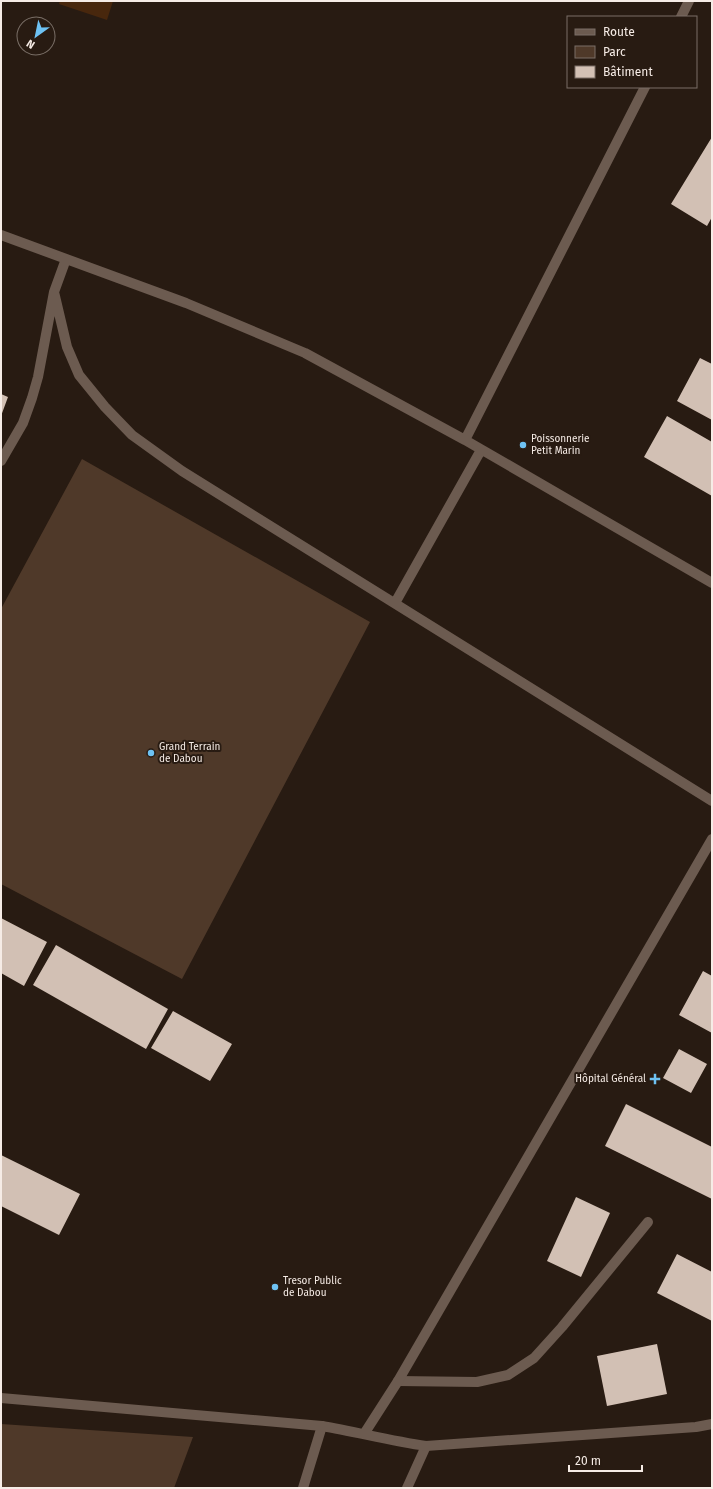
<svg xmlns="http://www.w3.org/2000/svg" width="713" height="1489" viewBox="0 0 713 1489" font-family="'Fira Sans',sans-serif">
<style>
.green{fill:#4f3929}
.water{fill:#48270d}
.building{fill:#d2c0b4}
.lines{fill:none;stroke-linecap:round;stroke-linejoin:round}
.service{stroke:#6c5b50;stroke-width:10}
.minor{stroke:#6c5b50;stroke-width:10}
.poi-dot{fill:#6ec2f3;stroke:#281b12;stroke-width:1.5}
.labels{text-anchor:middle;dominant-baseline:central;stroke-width:4;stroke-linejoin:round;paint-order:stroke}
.poi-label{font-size:10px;fill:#f6ece6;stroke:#281b12;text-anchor:start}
</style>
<rect width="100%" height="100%" fill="#281b12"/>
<!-- green -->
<path class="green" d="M82 459 370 622 182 979 1 884V609Z
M1 1424 193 1437 174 1488H1Z"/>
<!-- water -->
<path class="water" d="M60 1H113L107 20 59 4Z"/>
<!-- building -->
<path class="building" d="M712 137V217L707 226 671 204Z
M700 358 712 364V420L677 401Z
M1 394 8 397 1 416Z
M667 416 712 442V496L644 457Z
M1 918 47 942 24 986 1 973Z
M56 945 168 1009 146 1049 33 985Z
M703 971 712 976V1033L679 1015Z
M173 1011 232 1044 210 1081 151 1048Z
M679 1049 707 1064 691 1093 663 1078Z
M626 1104 712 1147V1199L605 1146Z
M1 1155 80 1194 59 1235 1 1206Z
M576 1197 610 1213 581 1277 547 1261Z
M677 1254 712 1272V1321L657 1293Z
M657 1344 667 1394 607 1406 597 1356Z"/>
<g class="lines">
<!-- service -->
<path class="service" d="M398 1381 477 1382 508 1375 534 1358 562 1327 648 1222
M303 1488 322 1426
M407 1488 426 1446"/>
<!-- minor -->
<path class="minor" d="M681 17 689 1
M1 235 186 303 305 353 465 440 712 583
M54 292 67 347 79 375 105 407 132 435 182 471 712 801
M465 440 645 87
M1 461 23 423 32 398 38 377 54 292 66 259
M395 603 481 450
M1 1398 322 1426C357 1432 391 1441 426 1446L696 1427 712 1424
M364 1434 398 1381 712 839"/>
</g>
<!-- markers -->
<g class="poi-dot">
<circle cx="523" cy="445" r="4"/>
<circle cx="151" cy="753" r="4"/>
<path d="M653 1073h4v4h4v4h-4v4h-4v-4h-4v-4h4z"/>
<circle cx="275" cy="1287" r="4"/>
</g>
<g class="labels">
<!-- poi labels -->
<g class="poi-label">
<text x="531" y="439">Poissonnerie<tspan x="531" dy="12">Petit Marin</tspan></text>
<text x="159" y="747">Grand Terrain<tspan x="159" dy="12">de Dabou</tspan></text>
<text x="646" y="1079" text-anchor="end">Hôpital Général</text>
<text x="283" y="1281">Tresor Public<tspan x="283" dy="12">de Dabou</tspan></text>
</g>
</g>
<!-- border -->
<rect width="713" height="1489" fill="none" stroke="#f6ece6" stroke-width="4"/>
<!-- legend -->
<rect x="567" y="16" width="130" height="72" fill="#281b12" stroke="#7a6f67"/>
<rect x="575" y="29" width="20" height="6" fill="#6c5b50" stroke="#7a6f67"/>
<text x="603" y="36" font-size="12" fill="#f6ece6">Route</text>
<rect x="575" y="46" width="20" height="12" fill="#4f3929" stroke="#7a6f67"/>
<text x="603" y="56" font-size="12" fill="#f6ece6">Parc</text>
<rect x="575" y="66" width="20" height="12" fill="#d2c0b4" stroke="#7a6f67"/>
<text x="603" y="76" font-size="12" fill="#f6ece6">Bâtiment</text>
<!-- north arrow -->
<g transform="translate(36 36) rotate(213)"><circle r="19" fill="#281b12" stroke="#7a6f67"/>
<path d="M0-3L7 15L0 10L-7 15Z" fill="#6ec2f3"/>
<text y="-6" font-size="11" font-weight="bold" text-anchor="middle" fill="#f6ece6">N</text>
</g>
<!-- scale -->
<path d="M569 1465v6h73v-6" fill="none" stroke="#f6ece6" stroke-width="2"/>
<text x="575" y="1465" font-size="12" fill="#f6ece6" stroke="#281b12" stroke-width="3" paint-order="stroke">20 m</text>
</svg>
